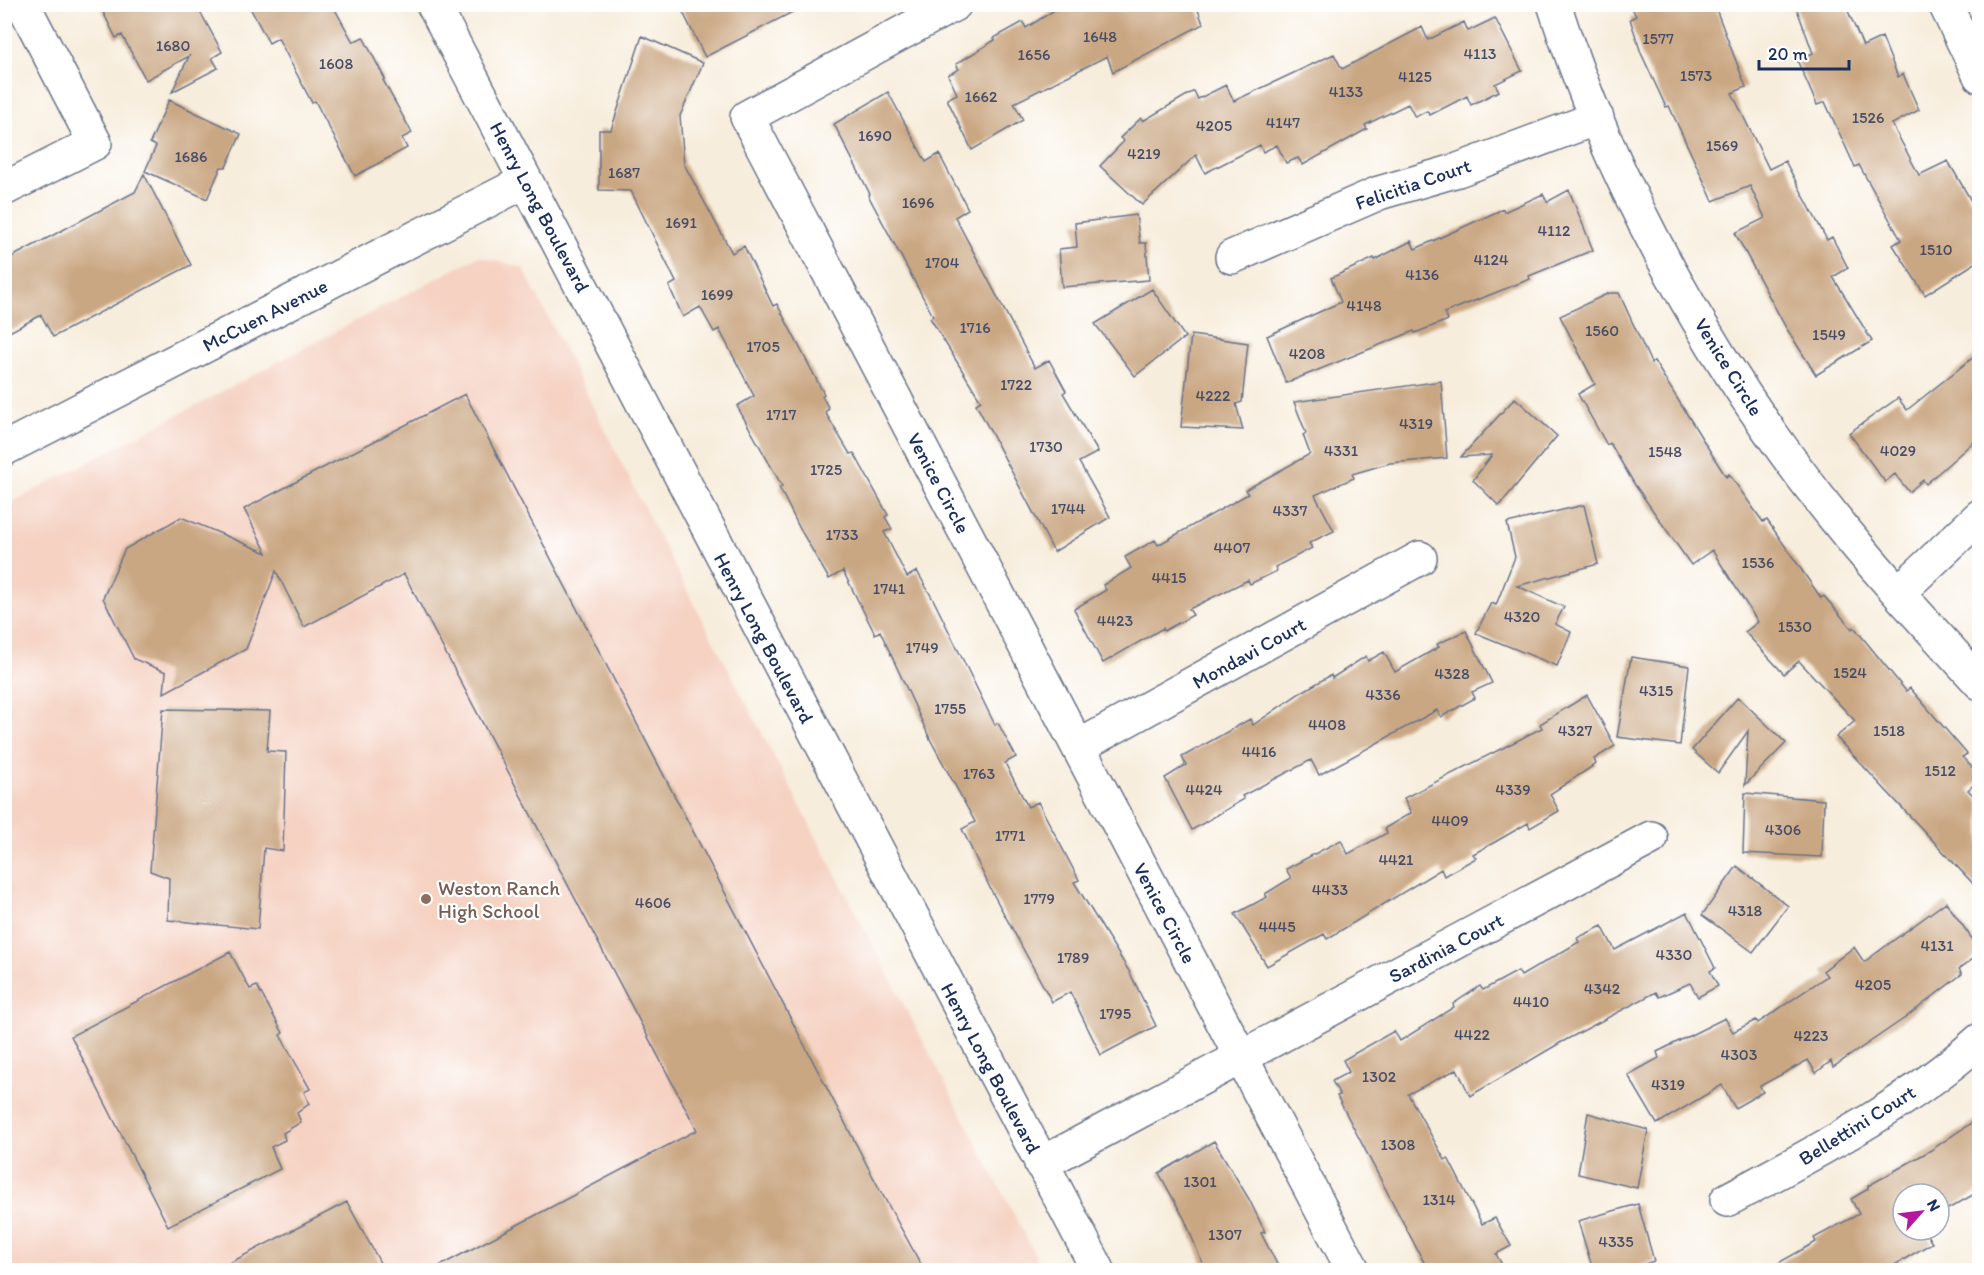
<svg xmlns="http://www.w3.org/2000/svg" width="1984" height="1275" viewBox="0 0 1984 1275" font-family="Itim,sans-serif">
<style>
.built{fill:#f5d2c2}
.building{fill:#caa783}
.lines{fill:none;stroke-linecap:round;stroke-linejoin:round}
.street-casing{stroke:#68728a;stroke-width:36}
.secondary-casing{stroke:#68728a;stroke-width:36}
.street{stroke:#fff;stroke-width:33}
.secondary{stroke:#fff;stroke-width:33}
.education-dot{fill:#8d6e63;stroke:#fff;stroke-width:2}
.labels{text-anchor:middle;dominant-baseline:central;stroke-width:4.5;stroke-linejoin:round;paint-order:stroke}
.number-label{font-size:16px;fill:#474d67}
.street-label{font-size:20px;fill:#1b2f5e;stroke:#fff}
.education-label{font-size:20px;fill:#785e54;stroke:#fff;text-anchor:start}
</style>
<rect width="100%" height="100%" fill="#fff"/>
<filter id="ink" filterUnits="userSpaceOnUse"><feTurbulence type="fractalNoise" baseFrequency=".0167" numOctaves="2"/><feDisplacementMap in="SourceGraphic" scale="12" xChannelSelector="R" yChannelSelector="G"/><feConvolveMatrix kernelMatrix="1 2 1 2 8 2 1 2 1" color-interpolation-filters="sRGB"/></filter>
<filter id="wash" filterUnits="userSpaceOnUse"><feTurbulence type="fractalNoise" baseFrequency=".008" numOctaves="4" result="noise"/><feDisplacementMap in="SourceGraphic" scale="24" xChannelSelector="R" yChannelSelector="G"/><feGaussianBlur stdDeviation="1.35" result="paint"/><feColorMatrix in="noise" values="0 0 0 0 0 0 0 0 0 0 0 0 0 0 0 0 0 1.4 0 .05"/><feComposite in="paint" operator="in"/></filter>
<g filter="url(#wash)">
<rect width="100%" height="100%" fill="#f7eddc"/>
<!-- built -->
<path class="built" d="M479 256 523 268 654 527 1043 1270H5V506Z"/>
<g id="blocks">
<!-- building -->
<path class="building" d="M99 4H196L222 52 212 58 218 68 172 92 189 56 146 80 122 35 116 38Z
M248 4H332L353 42 363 37 385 79 383 80 412 133 402 138 407 148 355 176 315 101 312 103 278 38 269 43Z
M679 4H808L705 57Z
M1064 4H1196L1203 24 1113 72 1107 56 1014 103 1023 120 972 150 947 99 957 94 948 75 959 69 956 64 995 40 994 38 1023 22 1026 28Z
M1630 4H1714L1746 87 1732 93 1769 169 1785 161 1827 240 1832 237 1848 268 1833 277 1872 341 1816 375 1785 326 1735 233 1765 218 1750 186 1713 201 1669 106 1666 107 1641 53 1630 19 1636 16Z
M1795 4H1845L1863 46 1882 37 1898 77 1903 74 1919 110 1892 124 1919 175 1948 161 1980 216V260L1925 295 1893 245 1901 240 1859 165 1855 167 1825 102 1817 105 1797 60 1813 53Z
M1495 18 1522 71 1495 84 1499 91 1471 105 1467 96 1430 115 1427 111 1415 117 1408 104 1365 125 1367 129 1303 165 1298 158 1286 163 1277 145 1263 152 1260 145 1205 173 1196 155 1142 205 1100 166 1124 141 1120 138 1141 118 1143 121 1194 91 1198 99 1226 85 1234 101 1334 54 1342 69 1422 27 1428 40 1464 22 1468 31Z
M642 36 703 63 680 116 684 164 732 253 744 246 773 306 777 304 824 394 822 396 829 409 825 412 850 454 854 453 888 515 885 517 892 529 884 532 907 577 917 571 935 603 995 725 998 723 1016 757 1005 763 1028 807 1038 802 1079 880 1074 882 1129 971 1156 1026 1101 1055 1070 992 1052 1002 991 890 962 829 975 822 931 741 880 631 875 634 843 571 829 579 800 529 779 487 782 486 737 406 754 396 719 329 714 332 700 307 683 317 669 286 676 282 631 191 599 190V130H611Z
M888 92 926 162 939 154 968 209 955 217 1035 368 1049 360 1066 391 1063 393 1098 452 1079 462 1110 517 1054 552 976 404 981 401 930 318 933 316 868 195 870 194 834 124Z
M169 100 241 134 226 167H221L207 199 145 171 156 146 150 143Z
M144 174 191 265 53 337 41 315 4 335V261L135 192Z
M1569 190 1593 250 1529 276 1530 279 1444 313 1448 320 1415 333 1414 331 1286 383 1267 336 1341 302 1331 278 1374 258 1375 260 1411 241 1415 249 1503 209 1504 212 1543 194 1547 202Z
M1136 215 1140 243H1146L1149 280 1062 287 1059 249 1077 247 1075 223Z
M1152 289 1185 337 1135 376 1095 324Z
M1609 293H1619L1651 363 1654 361 1726 477 1729 474 1763 522 1767 520 1821 598 1824 596 1852 629 1854 627 1906 691 1910 688 1967 754 1962 757 1980 775V779L1968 790 1980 802V891L1836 737 1855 721 1799 661 1784 674 1745 632 1758 622 1712 550 1691 565 1635 485 1610 443 1607 445 1578 394 1595 384 1560 316Z
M1191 335 1248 343 1242 402 1236 404 1243 430 1181 427Z
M1980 352V436L1926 484 1923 480 1909 492 1895 474 1885 482 1849 433 1898 398 1907 410Z
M1441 381 1447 458 1390 463 1352 474 1354 478 1315 495 1334 531 1309 543 1312 548 1275 567 1277 571 1250 584 1248 580 1189 609 1193 615 1164 631 1163 628 1103 663 1074 609 1106 590 1103 585 1131 568 1125 557 1155 540 1158 545 1248 494 1245 490 1310 454 1303 435 1306 433 1294 402Z
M465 394 880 1190 924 1270H432L697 1130 404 574 304 627 276 571 246 649 164 693 166 672 134 659 103 598 125 549 181 517 267 553 244 509Z
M1515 398 1557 436 1499 506 1473 480 1492 455 1461 457Z
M1584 505 1598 564 1517 586 1564 607 1555 624 1571 632 1557 666 1476 633 1491 603 1496 605 1515 557 1507 523Z
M1466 631 1492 683 1472 692 1475 698 1441 717 1437 710 1319 775 1311 760 1242 796 1244 799 1192 830 1165 778 1186 765 1182 757 1250 719 1253 725 1300 693 1331 675 1332 678 1366 656 1368 661 1384 652 1395 672 1439 647 1437 644Z
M1631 657 1689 666 1680 745 1617 737Z
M1587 695 1615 746 1594 759 1596 764 1550 794 1559 811 1530 828 1528 823 1495 842 1473 854 1476 858 1444 876 1441 869 1327 939 1324 934 1267 966 1235 914 1267 897 1265 894 1291 878 1286 869 1341 840 1348 854 1387 833 1385 828 1411 813 1404 798 1542 728 1540 724Z
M1738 697 1786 743 1745 785 1748 731 1718 773 1692 750Z
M163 709 270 711 267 751 286 752 283 851 264 848 258 929 168 920 169 878 150 871Z
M1745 793 1824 800 1822 857 1743 853Z
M1737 866 1788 906 1753 952 1702 915Z
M1946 902 1980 950V954L1959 969 1962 974 1905 1018 1833 1067 1831 1061 1816 1073 1808 1060 1760 1086 1763 1092 1735 1108 1722 1085 1657 1124 1628 1075 1659 1058 1657 1052 1725 1018 1733 1032 1756 1020 1758 1023 1827 976 1823 971 1854 947 1864 962Z
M1687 912 1715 968 1710 971 1718 986 1698 997 1690 983 1659 997 1656 992 1560 1043 1470 1096 1457 1069 1408 1094 1445 1160 1448 1158 1482 1224 1495 1218 1511 1246 1496 1254 1505 1270H1428L1337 1096 1340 1095 1332 1081 1349 1072 1343 1060 1394 1031 1400 1041 1454 1007 1453 1004 1480 986 1483 990 1518 971 1521 976 1579 942 1577 938 1602 926 1615 950Z
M230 952 250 989 257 986 283 1033 280 1035 310 1089 304 1092 309 1104 297 1113 301 1122 283 1133 285 1140 271 1147 280 1169 168 1226 71 1036Z
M1588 1113 1648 1130 1637 1188 1578 1174Z
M1980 1117V1191L1939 1214V1194H1903V1230H1924L1932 1243 1886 1270H1766L1816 1242 1814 1238 1859 1214 1851 1199 1868 1189V1186L1931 1150Z
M1214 1141 1249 1199 1265 1232 1261 1233 1280 1270H1205L1185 1220 1159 1173Z
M347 1202 384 1270H216Z
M1638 1204 1654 1261 1626 1270H1593L1578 1221Z"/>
</g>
</g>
<g filter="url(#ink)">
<use href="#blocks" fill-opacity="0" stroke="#68728a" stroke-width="1.5"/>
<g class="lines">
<defs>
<path id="street" d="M433 4 1098 1270
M955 4 747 117 1353 1270
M1554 4C1612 186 1714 367 1833 516 1879 574 1930 628 1980 683
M4 189 95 143 23 4
M1232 257 1379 193 1458 170 1597 118
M4 449 526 181
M1898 593 1980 516
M1078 747 1420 558
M1041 1164 1651 838
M1727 1200C1814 1153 1905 1107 1980 1040"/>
<path id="secondary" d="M1945 4 1980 76"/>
</defs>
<!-- street casing -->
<use href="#street" class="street-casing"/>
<!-- secondary casing -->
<use href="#secondary" class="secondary-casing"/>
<!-- street -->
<use href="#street" class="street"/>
<!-- secondary -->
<use href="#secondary" class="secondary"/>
</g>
</g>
<!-- markers -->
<circle class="education-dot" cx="426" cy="899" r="6"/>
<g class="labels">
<!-- number labels -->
<g class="number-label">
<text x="1100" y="36">1648</text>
<text x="1658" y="38">1577</text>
<text x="173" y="45">1680</text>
<text x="1480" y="53">4113</text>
<text x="1034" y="54">1656</text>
<text x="336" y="63">1608</text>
<text x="1696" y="75">1573</text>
<text x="1415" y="76">4125</text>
<text x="1346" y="91">4133</text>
<text x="981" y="96">1662</text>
<text x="1868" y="117">1526</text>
<text x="1283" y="122">4147</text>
<text x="1214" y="125">4205</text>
<text x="875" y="135">1690</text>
<text x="1722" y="145">1569</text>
<text x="1144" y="153">4219</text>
<text x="191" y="156">1686</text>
<text x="624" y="172">1687</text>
<text x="918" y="202">1696</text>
<text x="681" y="222">1691</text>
<text x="1554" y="230">4112</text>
<text x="1936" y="249">1510</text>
<text x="1491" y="259">4124</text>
<text x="942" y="262">1704</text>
<text x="1422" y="274">4136</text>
<text x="717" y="294">1699</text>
<text x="1364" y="305">4148</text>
<text x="975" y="327">1716</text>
<text x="1602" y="330">1560</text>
<text x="1829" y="334">1549</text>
<text x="763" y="346">1705</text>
<text x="1307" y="353">4208</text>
<text x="1016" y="384">1722</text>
<text x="1213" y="395">4222</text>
<text x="781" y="414">1717</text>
<text x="1416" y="423">4319</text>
<text x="1046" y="446">1730</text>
<text x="1341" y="450">4331</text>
<text x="1898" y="450">4029</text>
<text x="1665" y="451">1548</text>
<text x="826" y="469">1725</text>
<text x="1068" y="508">1744</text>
<text x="1290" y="510">4337</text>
<text x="842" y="534">1733</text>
<text x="1232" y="547">4407</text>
<text x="1758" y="562">1536</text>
<text x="1169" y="577">4415</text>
<text x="889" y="588">1741</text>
<text x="1522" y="616">4320</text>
<text x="1115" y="620">4423</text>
<text x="1795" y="626">1530</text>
<text x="922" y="647">1749</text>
<text x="1850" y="672">1524</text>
<text x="1452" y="673">4328</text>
<text x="1656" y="690">4315</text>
<text x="1383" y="694">4336</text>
<text x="950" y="708">1755</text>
<text x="1327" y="724">4408</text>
<text x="1575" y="730">4327</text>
<text x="1889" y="730">1518</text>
<text x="1259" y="751">4416</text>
<text x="1940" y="770">1512</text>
<text x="979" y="773">1763</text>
<text x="1204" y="789">4424</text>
<text x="1513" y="789">4339</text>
<text x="1450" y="820">4409</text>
<text x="1783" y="829">4306</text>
<text x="1010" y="835">1771</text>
<text x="1396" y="859">4421</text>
<text x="1330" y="889">4433</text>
<text x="1039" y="898">1779</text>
<text x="653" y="902">4606</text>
<text x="1745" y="910">4318</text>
<text x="1277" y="926">4445</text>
<text x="1937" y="945">4131</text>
<text x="1674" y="954">4330</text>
<text x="1073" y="957">1789</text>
<text x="1873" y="984">4205</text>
<text x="1602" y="988">4342</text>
<text x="1531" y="1001">4410</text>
<text x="1115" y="1013">1795</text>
<text x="1472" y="1034">4422</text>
<text x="1811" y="1035">4223</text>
<text x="1739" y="1054">4303</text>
<text x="1379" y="1076">1302</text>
<text x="1668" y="1084">4319</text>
<text x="1398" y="1144">1308</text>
<text x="1200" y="1181">1301</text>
<text x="1439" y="1199">1314</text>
<text x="1225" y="1234">1307</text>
<text x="1616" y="1241">4335</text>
</g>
<!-- street labels -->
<g class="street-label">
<text transform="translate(1413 184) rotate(-19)">Felicitia Court</text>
<text transform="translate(540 207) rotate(62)">Henry Long Boulevard</text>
<text transform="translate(265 315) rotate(-27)">McCuen Avenue</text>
<text transform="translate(1729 367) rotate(58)">Venice Circle</text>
<text transform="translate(939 483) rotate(62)">Venice Circle</text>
<text transform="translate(764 638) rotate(62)">Henry Long Boulevard</text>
<text transform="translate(1249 653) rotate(-29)">Mondavi Court</text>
<text transform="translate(1165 913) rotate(62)">Venice Circle</text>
<text transform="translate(1446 948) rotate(-28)">Sardinia Court</text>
<text transform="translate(991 1068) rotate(62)">Henry Long Boulevard</text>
<text transform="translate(1857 1125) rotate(-32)">Bellettini Court</text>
</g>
<!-- education labels -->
<g class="education-label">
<text x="438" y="888">Weston Ranch<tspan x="438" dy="23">High School</tspan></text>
</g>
</g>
<!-- margin -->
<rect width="1984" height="1275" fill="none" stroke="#fff" stroke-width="24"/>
<!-- north arrow -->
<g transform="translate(1921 1212) rotate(62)"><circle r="28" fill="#ffffff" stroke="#a4acbf" stroke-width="1.5"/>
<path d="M0-4.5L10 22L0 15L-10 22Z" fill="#b5179e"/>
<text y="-9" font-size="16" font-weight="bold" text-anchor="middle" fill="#1b2f5e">N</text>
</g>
<!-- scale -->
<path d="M1759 60v9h90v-9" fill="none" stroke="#1b2f5e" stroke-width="3"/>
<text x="1768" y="60" font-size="18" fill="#1b2f5e" stroke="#ffffff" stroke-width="4.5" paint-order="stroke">20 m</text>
</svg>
